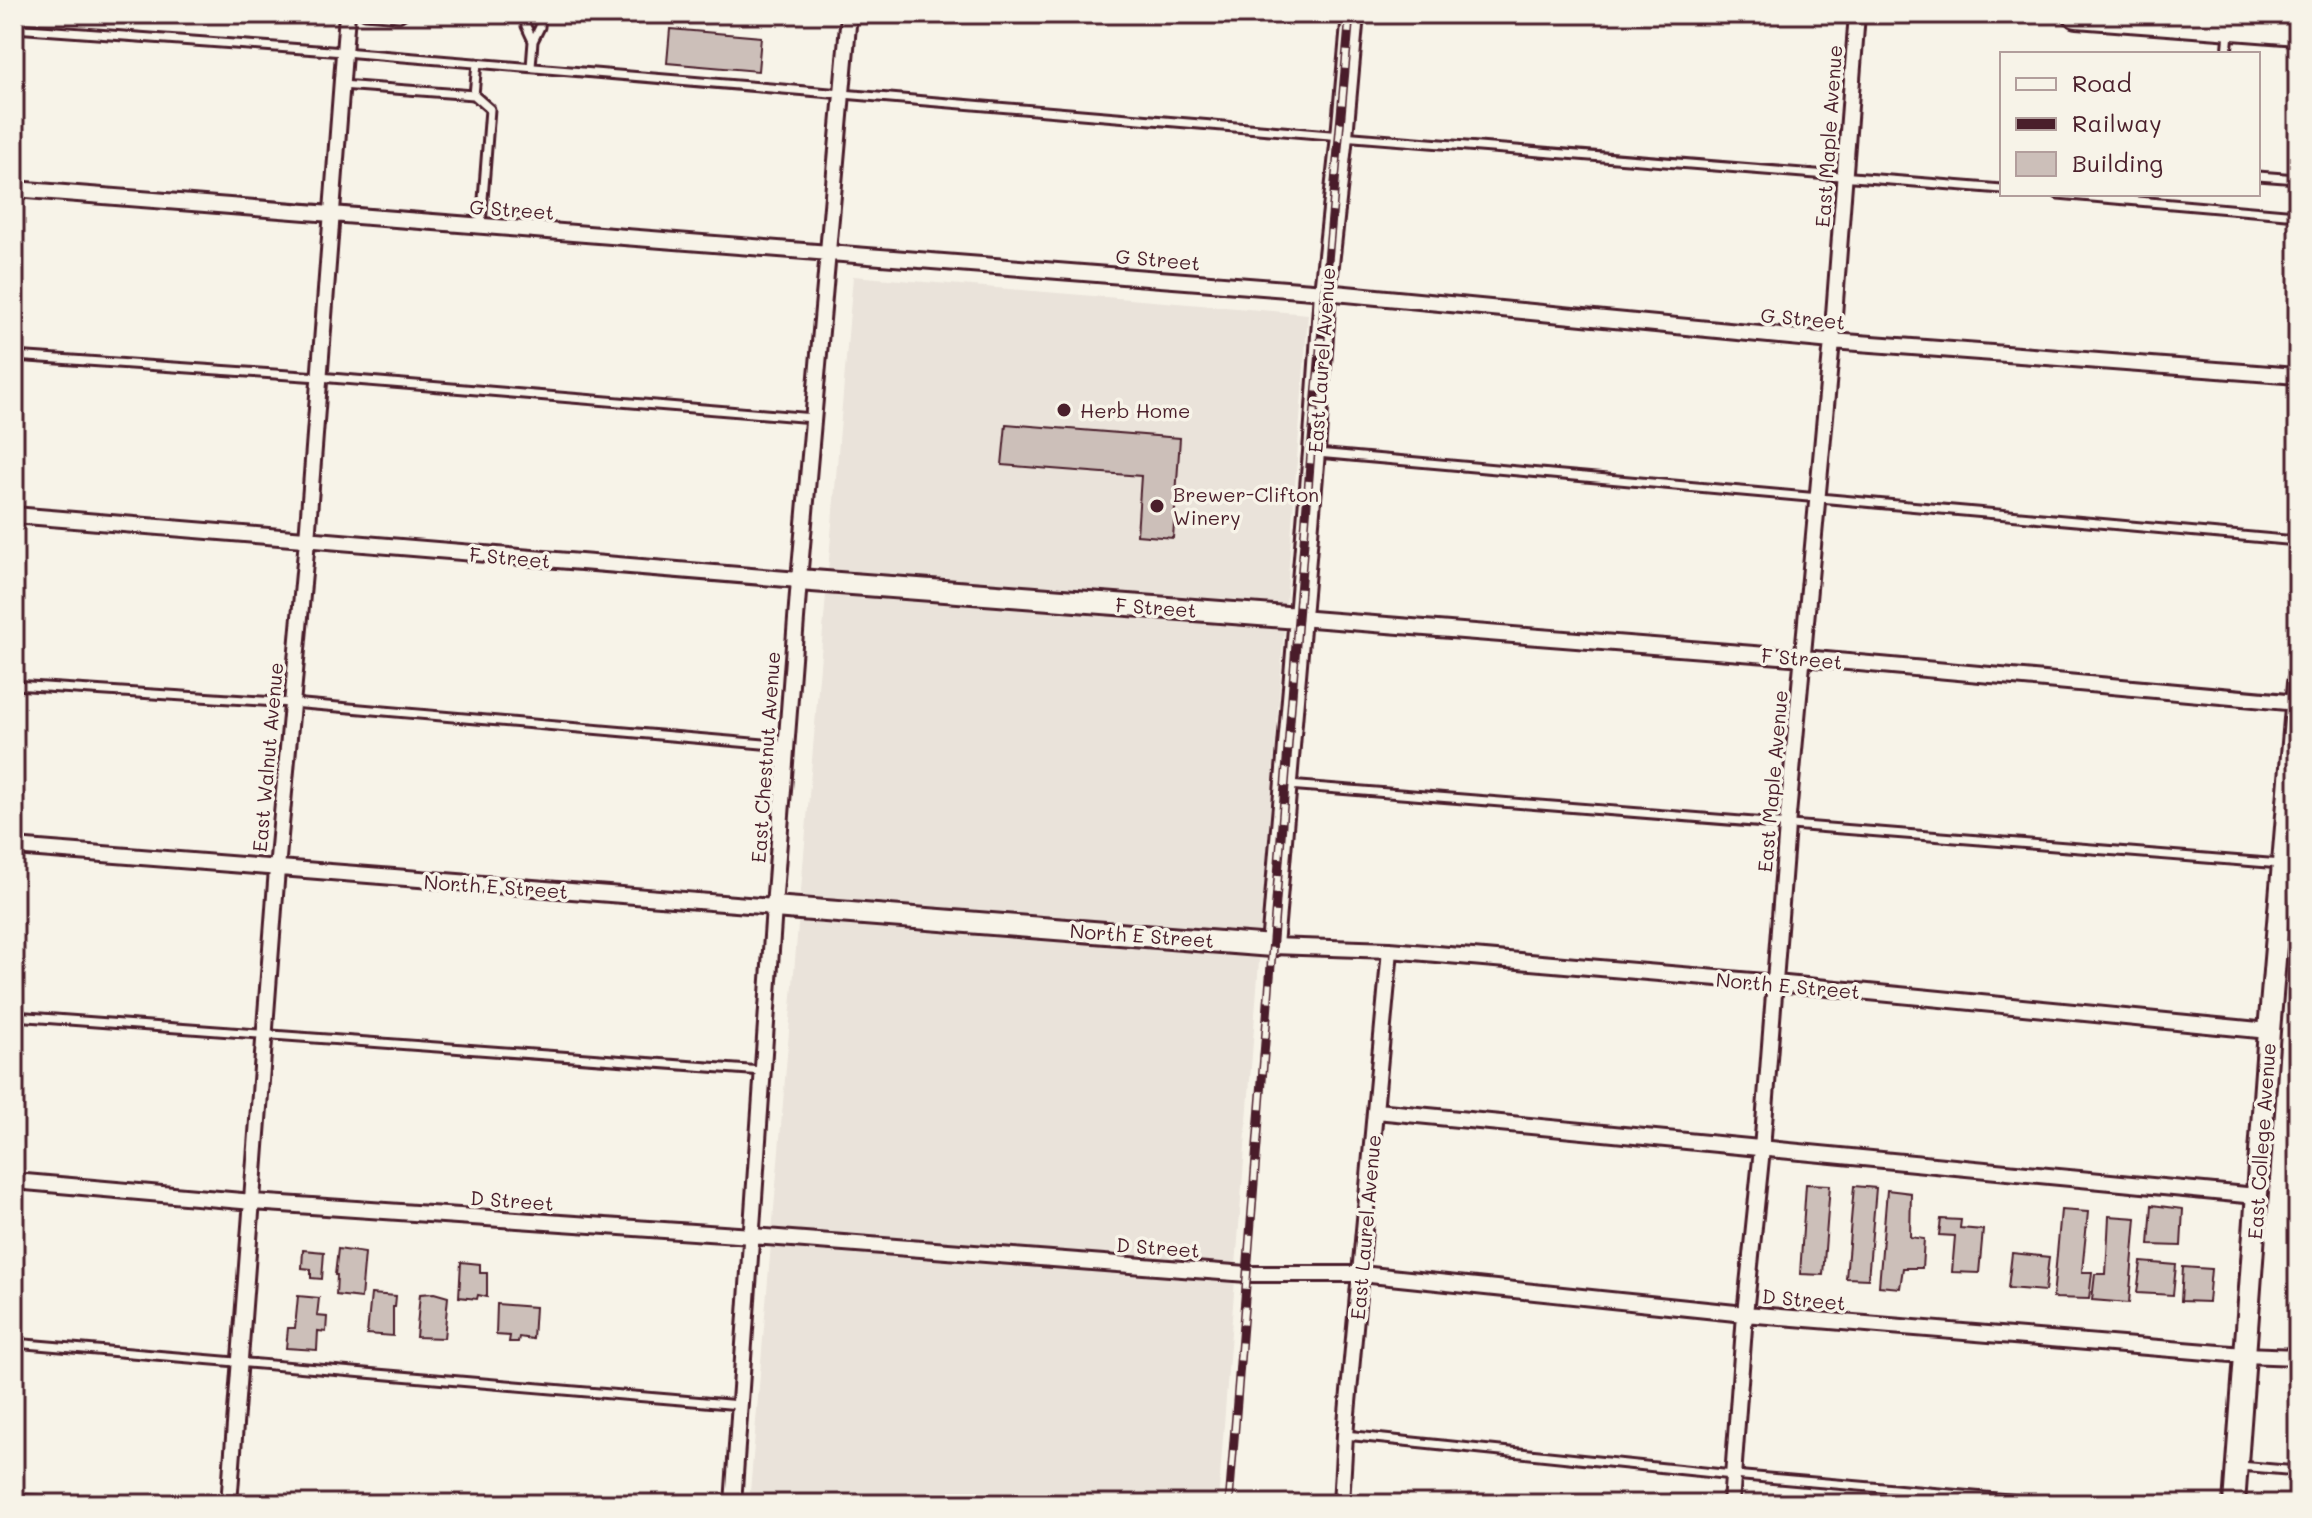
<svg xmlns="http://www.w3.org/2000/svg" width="2312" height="1518" viewBox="0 0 2312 1518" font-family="Mali,sans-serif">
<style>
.built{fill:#eae3da}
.building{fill:#ccbfb9;stroke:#4a1f2b;stroke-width:2}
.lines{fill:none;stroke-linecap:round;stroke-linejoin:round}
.lane-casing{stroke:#4a1f2b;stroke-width:13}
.street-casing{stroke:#4a1f2b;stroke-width:20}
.secondary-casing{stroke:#4a1f2b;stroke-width:26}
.highway-casing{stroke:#4a1f2b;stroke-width:32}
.lane{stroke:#f7f3e8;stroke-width:7}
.street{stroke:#f7f3e8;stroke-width:14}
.secondary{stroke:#f7f3e8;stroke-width:20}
.highway{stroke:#f7f3e8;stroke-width:26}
.rail-casing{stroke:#4a1f2b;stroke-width:9}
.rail{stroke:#f7f3e8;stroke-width:6;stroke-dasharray:18;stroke-linecap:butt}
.poi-dot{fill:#4a1f2b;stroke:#f7f3e8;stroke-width:3}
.labels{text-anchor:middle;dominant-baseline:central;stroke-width:7;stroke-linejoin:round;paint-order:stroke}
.street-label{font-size:20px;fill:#4a1f2b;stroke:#f7f3e8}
.poi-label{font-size:20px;fill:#4a1f2b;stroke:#f7f3e8;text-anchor:start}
</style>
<rect width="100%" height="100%" fill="#f7f3e8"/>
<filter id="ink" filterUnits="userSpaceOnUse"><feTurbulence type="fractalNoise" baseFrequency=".0125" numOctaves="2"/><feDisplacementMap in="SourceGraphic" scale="16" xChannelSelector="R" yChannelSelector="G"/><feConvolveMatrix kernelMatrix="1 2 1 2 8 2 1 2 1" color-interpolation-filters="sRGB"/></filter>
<g filter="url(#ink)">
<!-- built -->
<path class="built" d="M853 276 1308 314 1218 1504H749Z"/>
<!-- building -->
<path class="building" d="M670 29 761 37 758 71 667 63Z
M1006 424 1180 438 1173 538 1137 535 1141 476 1002 465Z
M1806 1184 1830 1185 1823 1275 1800 1274Z
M1854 1186 1876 1188 1868 1279 1846 1278Z
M1887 1190 1911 1193 1910 1237 1924 1239 1922 1268H1903L1900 1288 1879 1286Z
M2152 1205 2183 1209 2181 1246 2149 1245Z
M2061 1210 2088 1212 2082 1272H2092L2089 1299 2053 1298Z
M2109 1216 2136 1218 2129 1303 2092 1300 2095 1274H2106Z
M1941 1219 1961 1220 1960 1228 1983 1230 1979 1273 1952 1272 1955 1236 1939 1235Z
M338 1249 365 1253 361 1298 336 1295 337 1275H335Z
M303 1250 324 1252 322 1279 311 1278V1269L302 1268Z
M2012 1253 2049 1257 2045 1291 2008 1288Z
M461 1262 480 1264V1273H487V1297L478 1295 477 1299 459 1297Z
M2141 1262 2176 1265 2173 1295 2137 1293Z
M2183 1267 2211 1269 2208 1302 2181 1301Z
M434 1293 448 1297 444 1338 416 1337 420 1294Z
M371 1294 396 1296 395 1307H393V1336L367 1334Z
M298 1296 319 1298 317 1316 327 1317 326 1332 318 1331 317 1350 286 1348 288 1328H295Z
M497 1304 535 1307 533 1339 519 1337 518 1342H509L510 1336 496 1335Z"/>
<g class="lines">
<defs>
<path id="lane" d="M365 14 399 17 404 14
M526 14V26L533 41
M626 14H648
M14 28 344 52 1342 136 2002 189
M2227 54 2229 32
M531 67 533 41 540 27 541 14
M341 85 474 95 477 63
M474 95 490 109 481 225
M2258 176 2298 179
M2058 194 2298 215
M14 356 319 377 813 418
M1317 453 2298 541
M14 685 292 703 786 746
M1288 785 2281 864
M14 1016 763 1071
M14 1343 740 1405
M1345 1435 1733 1475 2067 1504
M2240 1466 2298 1471"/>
<path id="street" d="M14 189 1325 292 1832 341 2298 376
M14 515 799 580
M1299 618 1804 658 2298 703
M14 847 774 907
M1272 946 1390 950 1776 983 2269 1031
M1376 1111 2256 1196
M14 1181 253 1202 752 1236 1247 1274H1361L1745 1314 2244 1355 2298 1357
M14 1502 43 1504
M229 1504 277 869 307 540 347 14
M733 1504 774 907 799 580 849 14
M1341 1504 1345 1435 1390 950
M1731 1504 1745 1314 1762 1149 1787 826 1832 341 1857 14"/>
<path id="secondary" d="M799 580 1299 618
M774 907 1272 946 1314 452 1325 292 1342 136 1353 14
M2234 1504 2269 1031 2298 683"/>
<path id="highway" d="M2077 14 2298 31"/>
</defs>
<!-- lane casing -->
<use href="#lane" class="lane-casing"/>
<!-- street casing -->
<use href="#street" class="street-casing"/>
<!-- secondary casing -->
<use href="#secondary" class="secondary-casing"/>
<!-- highway casing -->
<use href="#highway" class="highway-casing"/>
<!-- lane -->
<use href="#lane" class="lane"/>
<!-- street -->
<use href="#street" class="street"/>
<!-- secondary -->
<use href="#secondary" class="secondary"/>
<!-- highway -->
<use href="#highway" class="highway"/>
<defs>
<path id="rail" d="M1229 1504 1311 452 1350 14"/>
</defs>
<!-- rail casing -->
<use href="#rail" class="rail-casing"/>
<!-- rail -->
<use href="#rail" class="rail"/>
</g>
</g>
<!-- markers -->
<g class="poi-dot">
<circle cx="1064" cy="410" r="8"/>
<circle cx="1157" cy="506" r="8"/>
</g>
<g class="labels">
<!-- street labels -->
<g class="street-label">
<text transform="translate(1828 136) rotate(-86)">East Maple Avenue</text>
<text transform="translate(512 209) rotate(4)">G Street</text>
<text transform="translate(1158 259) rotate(5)">G Street</text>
<text transform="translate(1803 318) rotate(5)">G Street</text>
<text transform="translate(1321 360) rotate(-86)">East Laurel Avenue</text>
<text transform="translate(510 557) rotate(5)">F Street</text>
<text transform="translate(1156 607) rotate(4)">F Street</text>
<text transform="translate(1802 658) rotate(5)">F Street</text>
<text transform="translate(267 757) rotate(-85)">East Walnut Avenue</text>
<text transform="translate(765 757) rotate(-86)">East Chestnut Avenue</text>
<text transform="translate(1772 781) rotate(-85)">East Maple Avenue</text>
<text transform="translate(496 886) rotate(4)">North E Street</text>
<text transform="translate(1142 935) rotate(4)">North E Street</text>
<text transform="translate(1788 985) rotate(5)">North E Street</text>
<text transform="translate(2261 1141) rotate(-86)">East College Avenue</text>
<text transform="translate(512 1200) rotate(4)">D Street</text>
<text transform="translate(1365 1227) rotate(-85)">East Laurel Avenue</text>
<text transform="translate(1158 1247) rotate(4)">D Street</text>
<text transform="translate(1804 1299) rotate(5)">D Street</text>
</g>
<!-- poi labels -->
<g class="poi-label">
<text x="1080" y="410">Herb Home</text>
<text x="1173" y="494">Brewer-Clifton<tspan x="1173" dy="23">Winery</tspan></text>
</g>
</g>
<!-- margin -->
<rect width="2312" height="1518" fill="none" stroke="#f7f3e8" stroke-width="48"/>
<rect x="24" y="24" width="2264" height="1470" fill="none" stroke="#4a1f2b" stroke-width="3" filter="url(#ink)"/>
<!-- legend -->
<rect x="2000" y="52" width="260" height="144" fill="#f7f3e8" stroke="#b29e9c" stroke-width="2"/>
<rect x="2016" y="78" width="40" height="12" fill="#f7f3e8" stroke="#b29e9c" stroke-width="2"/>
<text x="2072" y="92" font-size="24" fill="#4a1f2b">Road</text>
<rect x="2016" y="118" width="40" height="12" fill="#4a1f2b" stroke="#b29e9c" stroke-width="2"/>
<text x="2072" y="132" font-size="24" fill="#4a1f2b">Railway</text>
<rect x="2016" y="152" width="40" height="24" fill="#ccbfb9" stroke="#b29e9c" stroke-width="2"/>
<text x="2072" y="172" font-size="24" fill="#4a1f2b">Building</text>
</svg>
